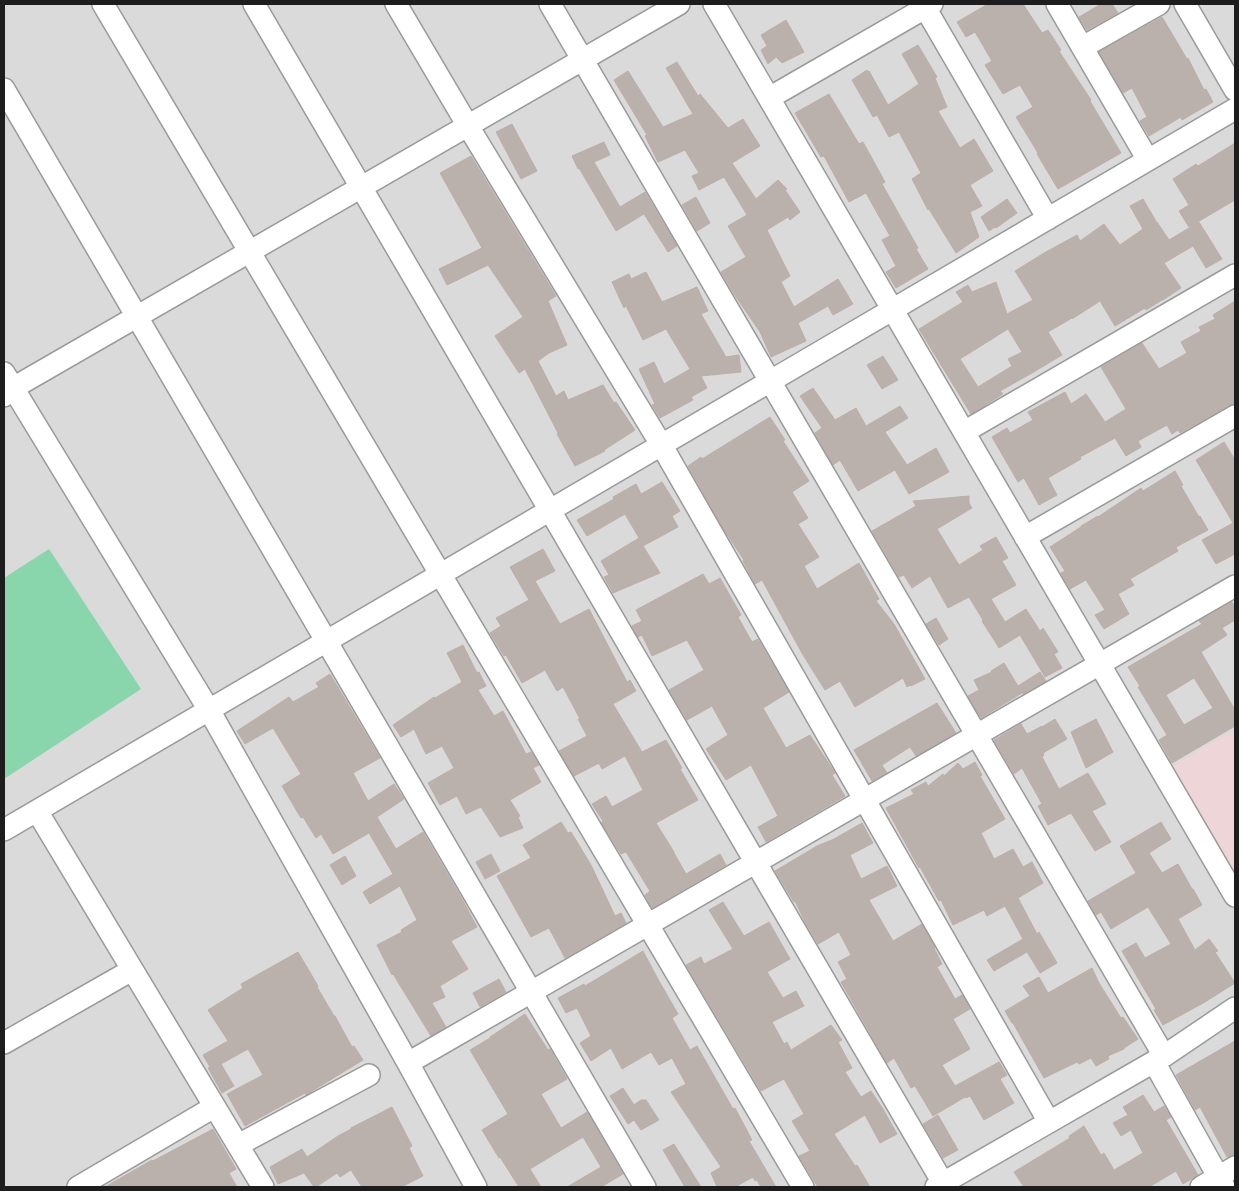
<svg xmlns="http://www.w3.org/2000/svg" width="1239" height="1191" viewBox="0 0 1239 1191" font-family="'Fira Sans',sans-serif">
<style>
.residential{fill:#dbdada}
.commercial{fill:#edd5d8}
.pitch{fill:#89d5ac}
.building{fill:#bab1ad;stroke:#bdaea8;fill-rule:evenodd}
.lines{fill:none;stroke-linecap:round;stroke-linejoin:round}
.minor-casing{stroke:#9a9a9a;stroke-width:24}
.minor{stroke:#fff;stroke-width:21}
</style>
<rect width="100%" height="100%" fill="#ede9e4"/>
<!-- residential -->
<path class="residential" d="M4 4H1235V1187H4Z"/>
<!-- commercial -->
<path class="commercial" d="M1235 729V887L1165 771Z"/>
<!-- pitch -->
<path class="pitch" d="M49 549 141 689 4 779V578Z"/>
<!-- building -->
<path class="building" d="M988 4H1023L1042 33 1048 30 1061 50 1059 51 1091 100 1090 101 1121 153 1058 189 1037 154 1038 153 1016 117 1033 107 1020 85 1003 94 985 65 992 61 975 32 966 37 957 22Z
M1101 4H1112L1118 13 1087 30 1079 17Z
M1162 17 1187 59 1188 58 1204 90 1206 89 1213 102 1182 120 1181 117 1149 136 1140 121 1147 117 1132 88 1123 93 1099 52Z
M786 20 804 52 782 63 776 57 768 64 761 50 767 46 761 35Z
M918 45 937 77 935 78 947 107 938 111 960 148 974 139 993 171 970 185 982 206 970 212 979 237 956 253 929 209 928 210 912 179 921 173 899 132 889 137 877 115 873 117 852 80 867 70 868 72 869 71 888 105 919 84 902 54Z
M677 62 698 96 700 94 728 128 743 119 760 146 732 163 756 199 778 180 787 189 785 190 800 212 790 220 788 217 767 230 790 276 781 282 794 307 838 279 853 304 833 315 828 306 798 323 806 341 771 357 760 332 734 294 721 272 746 257 728 226 747 215 724 177 699 190 692 176 699 173 685 150 658 162 645 136 647 135 614 80 628 71 663 127 693 114 666 68Z
M829 94 859 144 863 142 885 182 882 184 918 248 916 249 928 269 896 288 886 272 896 266 882 240 890 236 866 193 849 202 824 156 821 157 795 113Z
M512 124 537 171 521 179 496 132Z
M604 142 610 155 594 162 620 207 645 192 677 246 668 252 644 214 616 231 579 168 578 169 572 156Z
M1235 143V200L1189 227 1179 211 1189 205 1173 179 1196 164 1198 166Z
M471 156 556 296 548 301 567 345 549 353 538 361 556 396 564 391 568 400 603 385 614 403 616 402 635 430 604 450 605 451 575 466 557 434 558 433 525 369 519 373 495 336 523 317 488 265 447 285 439 269 482 248 440 173Z
M696 197 710 223 697 231 682 205Z
M1007 199 1017 213 996 228 995 227 989 231 981 217Z
M1143 199 1157 223V222L1169 240 1199 222 1222 259 1206 268 1193 246 1164 263 1181 288 1163 300H1162L1146 310 1145 308 1115 326 1100 301 1072 319V318L1048 332 1062 355 1032 373 1000 391 1003 394 971 414 919 329 963 302 956 292 968 285 972 292 996 282 1007 314 1033 300 1015 271 1044 253 1077 235 1080 241 1104 224 1120 245 1143 229 1130 206ZM1008 329 1022 352 1008 359 1012 366 978 387 960 359Z
M646 272 662 302 697 287 708 311 701 314 726 357 739 355 741 372 701 376 707 388 691 397 693 400 660 418 652 405 655 404 639 369 654 362 664 384 690 369 666 329 643 340 626 306 624 308 612 282 629 274 631 279Z
M1235 301V404L1229 405 1180 433 1178 430 1172 434 1167 425 1138 441 1141 447 1126 456 1115 438 1080 457 1081 459 1048 478 1057 495 1039 505 1024 478 1018 482 992 437 1007 428 1010 433 1033 420 1028 412 1065 392 1071 404 1086 394 1105 422 1126 409 1101 367 1142 343 1159 369 1187 353 1181 342 1201 331 1199 327 1215 319 1213 315Z
M883 356 898 380 882 389 867 365Z
M813 388 835 420 856 408 866 426 900 406 908 418 885 432 907 465 936 448 949 472 909 494 895 470 858 491 840 460 833 465 815 433 822 428 800 396Z
M770 417 785 440 783 441 809 481 792 492 808 518 798 524 819 557 804 566 817 589 859 563 879 599 876 601 894 624 925 679 911 686 910 685 907 687 903 678 855 707 840 681 825 690 803 655 762 580 755 584 743 561 744 560 724 530 688 466 701 457 702 459Z
M1224 442 1235 460V554L1216 564 1202 540 1233 523 1196 460Z
M1175 471 1183 485 1181 486 1199 517 1200 516 1208 530 1176 547 1178 551 1130 579 1134 585 1118 594 1129 614 1104 629 1095 615 1105 610 1086 580 1070 589 1061 573 1065 571 1050 547 1081 527V526L1098 516V517L1141 488 1143 491Z
M662 482 680 511 672 516 678 527 643 546 660 573 613 593 604 577 609 575 601 561 639 538 625 514 587 536 577 520 614 499 613 497 636 484 641 494Z
M969 496V503L972 508 937 529 959 565 983 550 980 546 996 537 1008 558 1002 561 1016 585 991 599 1005 622 1026 609 1040 631 1043 628 1058 652 1054 654 1062 668 1045 677 1020 635 999 648 982 621 983 620 969 597 948 608 930 576 912 588 904 575 899 577 872 531 916 506 913 501Z
M543 549 555 571 535 581 560 624 589 609 627 682 630 680 636 691 613 704 642 752 666 740 682 768 680 769 698 800 656 823 674 852V853L686 874 720 854 726 865 652 908 645 895 650 891 626 852 621 854 602 824V822L603 821 592 804 606 796 612 807 643 790 625 756 602 769 599 763 574 776 559 751 587 736 578 719H580L563 687 557 691 545 670 522 683 506 655 504 656 490 633 501 626 496 618 529 600 510 567Z
M703 574 709 584 720 578 741 615 738 617 752 642 758 639 789 692 763 708 786 748 810 735 833 770 835 773 832 775 845 796 766 842 758 827 778 816 751 765 726 780 706 749 728 735 712 706 687 720 669 690 704 670 687 640 652 656 642 635 638 637 632 626 642 621 636 610Z
M1232 602 1235 607V620L1222 628 1227 635 1201 652 1235 710V726L1172 763 1159 740 1167 735 1138 687 1140 686 1128 667 1202 624 1199 621ZM1194 678 1213 708 1184 725 1166 695Z
M936 618 948 639 939 645 926 624Z
M463 645 477 673 479 672 486 686 478 690 494 716 503 711 526 754 531 752 539 765 533 768 541 782 510 800 520 816 518 817 523 828 500 837 481 807 466 814 457 796 440 805 428 783 454 768 442 746 426 754 414 729 401 737 393 725 434 697 435 698 462 682 447 653Z
M1004 663 1018 686 1040 672 1046 681 1023 694 1022 693 981 718 968 696 979 690 974 680 992 672 991 671Z
M330 674 380 758 353 773 368 801 394 784 404 799 377 817 396 849 423 832 462 899 477 927 451 941 468 969 440 986 445 997 432 1003 446 1027 431 1036 393 974 392 975 377 945 402 932 401 930 417 920 400 886 370 904 363 892 393 874 369 833 333 854 321 834 316 838 303 817 301 818 282 786 301 774 273 728 245 744 237 731 289 697 293 702 319 687 316 683Z
M937 703 956 733 916 756 910 747 882 765 887 773 872 781 854 750Z
M1055 719 1067 739 1043 753 1044 755 1042 757 1059 789 1088 773 1106 804 1092 811 1111 842 1095 851 1071 813 1048 825 1038 806 1042 804 1022 768 1014 774 994 740 1021 724 1027 734 1042 726V727Z
M1096 719 1113 752 1086 768 1071 732Z
M975 762 982 775 980 776 1005 819 981 833 994 859 1013 849 1023 867 1032 862 1043 883 1018 898 1037 934 1039 932 1057 963 1040 973 1027 952 994 971 987 960 1023 939 1005 906 987 916 984 910 953 925 941 900 939 901 920 867 919 868 886 808 914 794 911 790 926 782 928 786 943 774 944 776 958 763 963 769Z
M561 822 568 833 571 832 591 865 615 916 621 913 626 923 565 958 549 928 531 937 497 876 531 858 523 845Z
M1161 822 1171 839 1149 853 1162 873 1178 864 1192 889H1193L1202 905 1178 919 1195 950 1209 939 1218 951 1215 952 1235 983 1205 1002 1163 1025 1154 1010 1156 1009 1122 951 1136 943 1145 958 1171 944 1148 907 1111 929 1101 912 1096 915 1088 901 1136 873 1120 846Z
M862 823 873 843 850 855 861 879 887 866 897 886 869 900 893 941 922 924 935 948H934L942 964 937 967 955 999 962 995 970 1009 953 1019 970 1049 942 1065 955 1086 999 1062 1007 1075 1000 1079 1014 1103 984 1120 970 1096 966 1098 965 1097 933 1116 915 1086 911 1088 894 1058 887 1063 841 982 847 979 838 962 851 955 839 932 818 944 805 922 795 901 794 902 775 871 817 846 834 839Z
M491 854 500 871 485 879 476 862Z
M345 856 356 876 342 885 330 865Z
M723 902 744 936 769 922 790 959 767 972 783 998 796 991 804 1006 772 1022 784 1044 787 1042 791 1050 831 1025 842 1040 838 1042 852 1068 845 1072 861 1097 871 1091 883 1109 897 1134 880 1143 865 1115 834 1134 855 1166 857 1165 870 1187H818L799 1156 810 1151 792 1121 804 1114 784 1079 761 1091 686 965 701 957 704 964 733 949 709 910Z
M643 951 659 981 678 1014 672 1018 690 1050 697 1046 733 1109 735 1108 752 1140 749 1141 776 1187H761L757 1180 755 1181 753 1177 735 1187H717L711 1173 721 1167 671 1092 686 1084 672 1058 659 1065 651 1052 622 1069 611 1048 591 1061 580 1043 591 1036 577 1008 566 1013 558 998 584 984 585 986Z
M298 952 318 986 317 987 334 1016H335L352 1047 354 1046 363 1060 317 1088 306 1095 305 1093 245 1126 227 1094 263 1075 248 1049 221 1064 234 1086 222 1093 208 1068 210 1067 203 1055 228 1041 208 1010 243 988 241 984Z
M1092 968 1099 983 1121 1018 1123 1017 1138 1039 1124 1048V1049L1108 1056 1109 1059 1096 1066 1091 1058 1079 1064 1077 1062 1044 1078 1013 1023H1012L1005 1011 1030 996 1023 986 1039 977 1048 993Z
M499 979 506 992 480 1007 473 993Z
M525 1014 548 1050 550 1049 567 1079 541 1094 561 1128 587 1112 623 1174 601 1187H567L601 1167 583 1137 530 1169 541 1187H519L500 1157 499 1158 482 1130 508 1114 470 1050 490 1038V1037Z
M1235 1041V1155L1227 1157 1200 1107 1195 1110 1176 1075Z
M623 1088 634 1105 641 1100H646L659 1120 641 1130 634 1120 628 1124 610 1096Z
M1143 1095 1154 1112 1164 1106 1171 1117 1166 1120 1198 1175 1183 1184 1176 1171 1149 1187H1024L1014 1172 1070 1138 1069 1136 1084 1126 1101 1155 1104 1153 1114 1170 1143 1153 1131 1130 1121 1136 1113 1123 1128 1115 1123 1107Z
M392 1107 412 1146 409 1148 423 1176 401 1187H362L351 1170 340 1177 337 1173 316 1187H314L304 1173 278 1184 270 1167 302 1149 307 1157 338 1136 351 1129V1128Z
M938 1115 958 1150 943 1158 923 1124Z
M213 1129 236 1169 229 1173 237 1187H105L152 1160 153 1161Z
M674 1144 701 1187H685L663 1150Z"/>
<g class="lines">
<defs>
<path id="minor" d="M103 4 803 1187
M254 4 943 1183
M396 4 468 126 662 446 1049 1122
M550 4 1164 1056
M714 4 1235 896
M923 4 1048 219
M1057 4 1148 160
M1185 4 1235 90
M1083 47 1159 4
M4 89 645 1187
M769 98 932 4
M4 373 209 710 408 1063 476 1187
M4 396 13 388 679 4
M964 432 1235 275
M1025 537 1235 416
M37 811 263 1187
M4 830 1235 109
M4 1043 132 970
M1154 1062 1224 1187
M408 1063 1235 586
M238 1145 369 1075
M78 1187 214 1107
M936 1187 1164 1056 1235 1008
M1201 1187 1235 1167"/>
</defs>
<!-- minor casing -->
<use href="#minor" class="minor-casing"/>
<!-- minor -->
<use href="#minor" class="minor"/>
</g>
<!-- border -->
<rect width="1239" height="1191" fill="none" stroke="#1d1d1d" stroke-width="10"/>
</svg>
